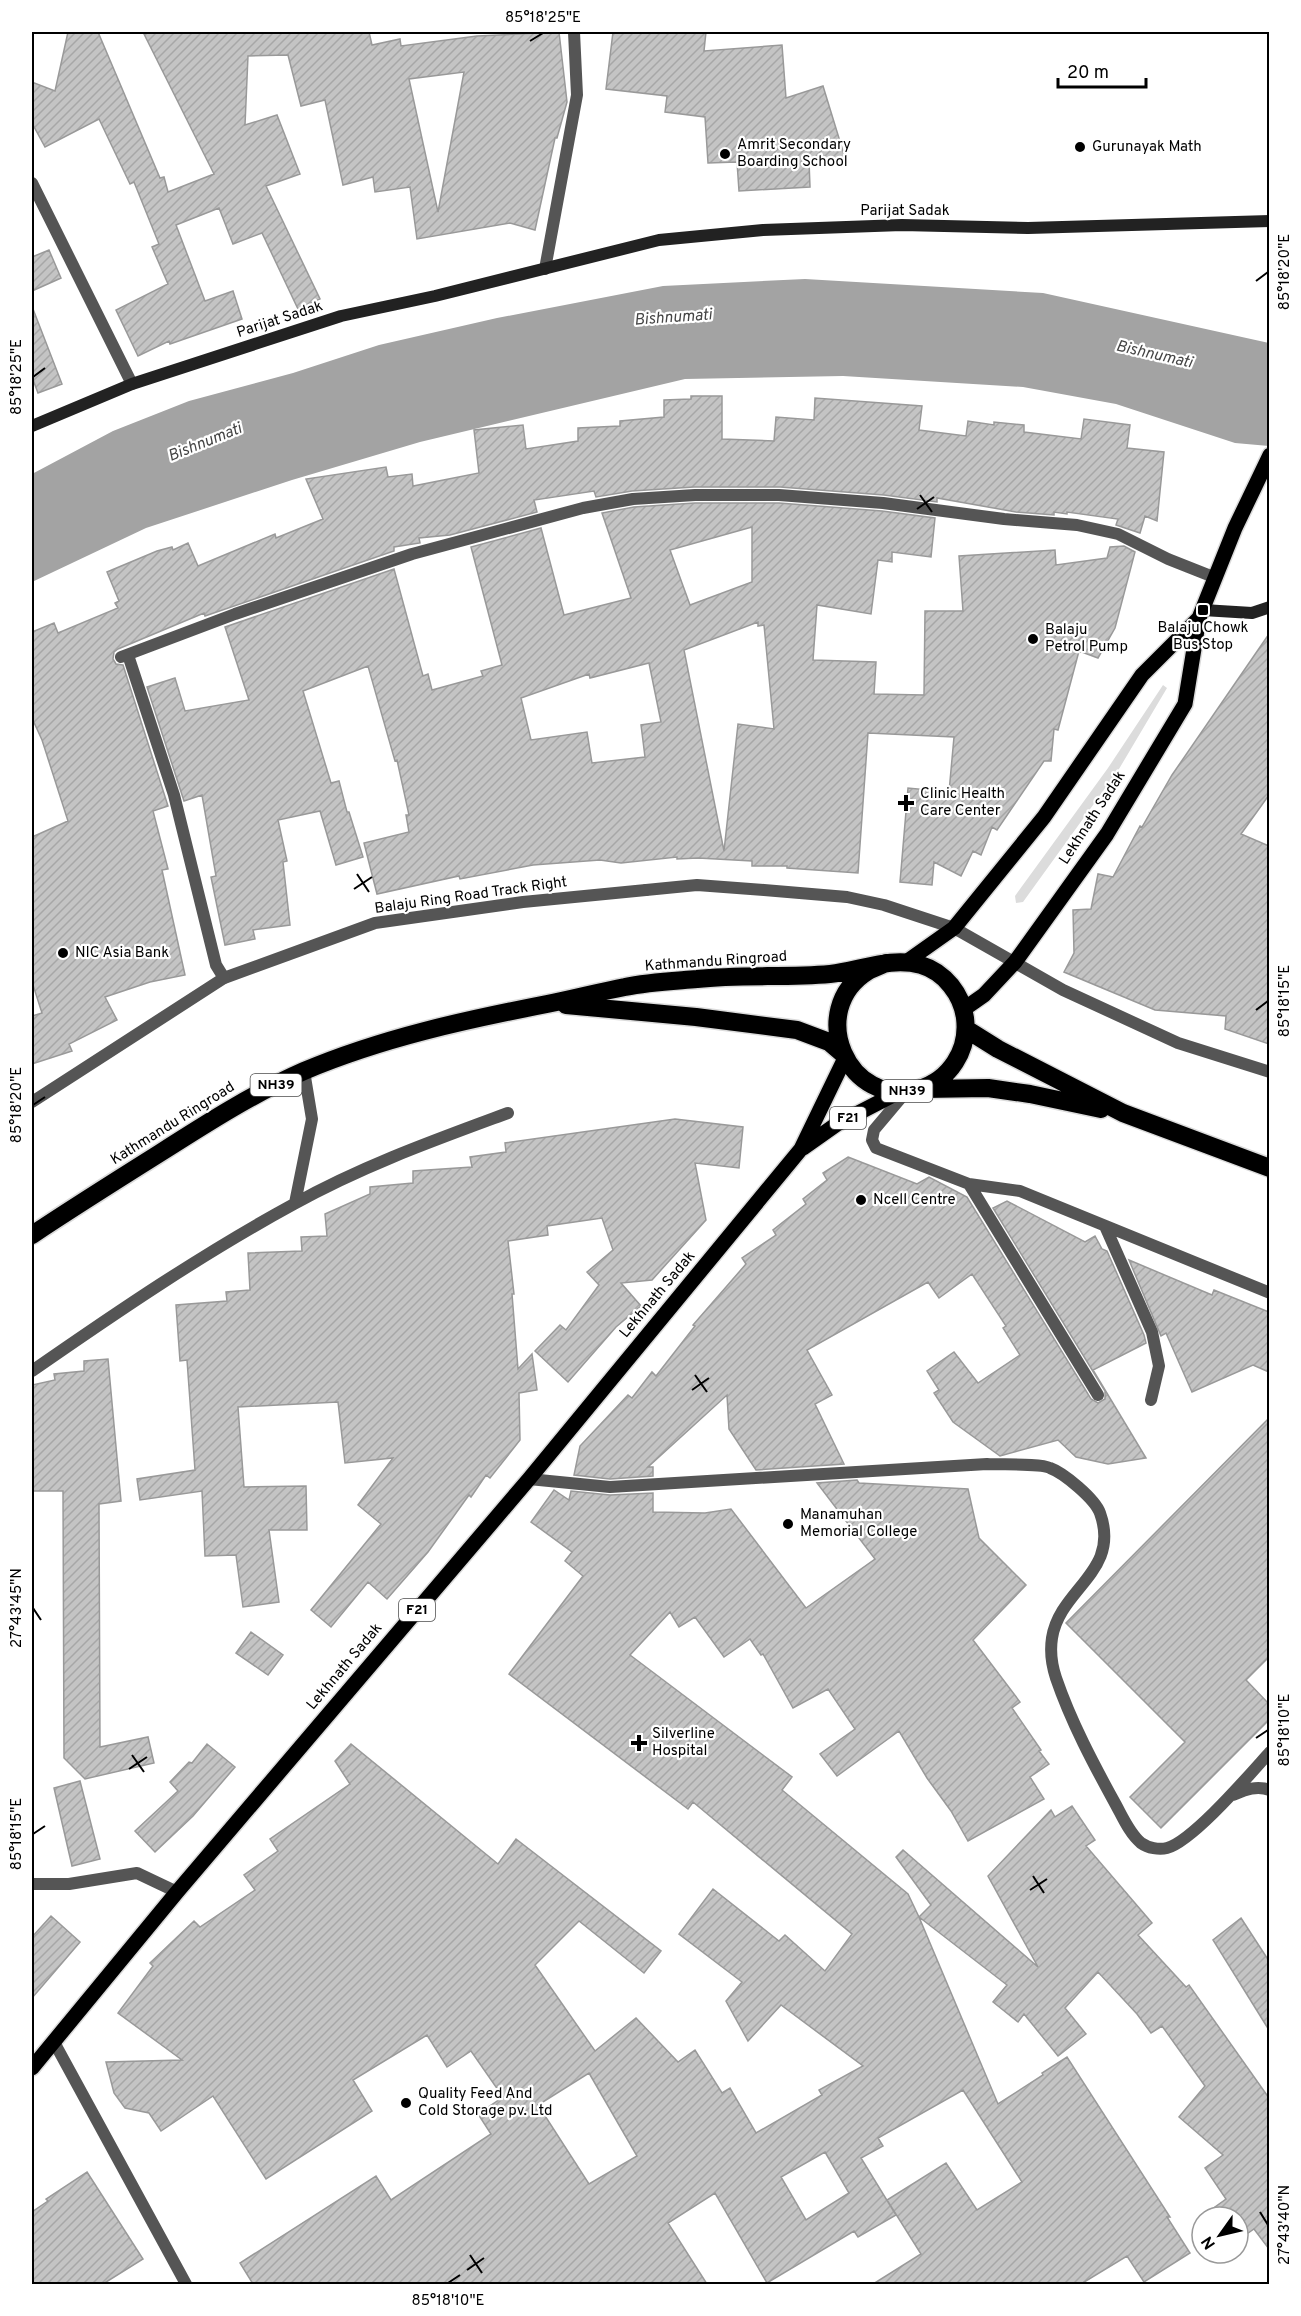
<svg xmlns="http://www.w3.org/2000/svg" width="1301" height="2316" viewBox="0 0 1301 2316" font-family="Overpass,sans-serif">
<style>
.grass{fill:#dcdcdc}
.water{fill:#a3a3a3}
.building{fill:url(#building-hatch);stroke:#999;stroke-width:1.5;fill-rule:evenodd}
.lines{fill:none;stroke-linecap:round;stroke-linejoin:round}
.primary-casing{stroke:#dbdbdb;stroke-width:18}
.highway-casing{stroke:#dbdbdb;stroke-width:21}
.lane{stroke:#555;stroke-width:12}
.street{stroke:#555;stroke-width:12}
.secondary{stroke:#222;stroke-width:12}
.primary{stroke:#000;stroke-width:15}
.highway{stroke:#000;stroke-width:18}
.ticks{fill:none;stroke:#000;stroke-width:2}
.poi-dot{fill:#000;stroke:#fff;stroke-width:2}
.labels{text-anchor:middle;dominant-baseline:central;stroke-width:4.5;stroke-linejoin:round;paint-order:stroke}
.shield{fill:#fff;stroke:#4c4c4c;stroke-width:1.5}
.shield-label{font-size:14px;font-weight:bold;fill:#000}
.poi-label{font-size:15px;fill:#000;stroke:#fff;text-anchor:start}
.street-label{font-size:15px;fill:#000;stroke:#fff}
.water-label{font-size:16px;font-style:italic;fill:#444;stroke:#fff}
.neatline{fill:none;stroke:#000;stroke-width:2}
.ticks-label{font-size:15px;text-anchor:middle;fill:#000}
</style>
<defs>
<pattern id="building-hatch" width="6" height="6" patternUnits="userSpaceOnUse" patternTransform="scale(1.5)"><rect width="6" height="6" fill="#c4c4c4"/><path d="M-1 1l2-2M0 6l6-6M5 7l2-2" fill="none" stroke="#a7a7a7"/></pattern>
</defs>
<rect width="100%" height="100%" fill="#fff"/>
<!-- grass -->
<path class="grass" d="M1163 685 1167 688 1119 769 1023 902 1016 903 1015 896 1108 768Z"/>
<!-- water -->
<path class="water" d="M805 279 1043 293 1269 343V446L1235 443 1116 404 1023 387 843 376 685 379 420 442 292 480 146 528 32 582V474L113 431 189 401 293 373 379 345 497 318 663 286Z"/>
<!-- building -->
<path class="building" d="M68 32H98L160 178 164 177 168 192 214 174 143 32H369L372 45 400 39 401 46 477 36 559 32 567 102 557 138H555L535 230 510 223 417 239 410 187 375 192 373 177 343 185 325 100 301 106 288 55 248 56 245 125 277 115 300 174 266 186 320 299 298 309 262 233 233 244 219 208 176 225 205 301 233 291 242 319 170 344 169 341 138 356 116 310 168 284 152 247 159 244 134 182 130 184 99 119 45 147 32 123V82L55 91ZM464 72 438 212 409 79Z
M613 32H706L704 51 782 45 786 98 823 86 846 161H809L810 187 739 191 737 162 708 163 705 117 665 112 667 96 606 89Z
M49 250 61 278 32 291V257Z
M33 309 62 384 38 393 32 377V310Z
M691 396H722V439L774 441 776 417 814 420 815 398 922 406 919 430 966 436 968 421 994 425V422L1024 425V432L1081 439 1084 419 1130 425 1127 448 1164 452 1157 521 1145 516 1140 533 1116 525 1118 519 1067 512V514L1054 512V515L1016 512 937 498V502L884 495 780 487H694L632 491 596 497 594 491 534 500 537 512 450 535 419 538 420 543 394 547V551L205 616 204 613 118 649 114 652 113 659 116 664 123 665 168 806 153 811 168 869 162 870 185 975 150 982 105 997 117 1020 69 1044 72 1051 32 1064V1016L42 1013 32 982V837L68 821 42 740 32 718V632L54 623 58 633 118 608 115 603 119 601 107 572 157 551 172 547 173 550 188 543 198 566 275 534 276 538 323 519 306 479 386 467 388 477 412 474 413 486 479 473 474 430 523 425 526 449 578 441V428L620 426V421L664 417V400L691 399Z
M695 503H779L882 511 935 518 931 557 892 552V562L878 560 871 614 817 605 813 660 876 662 874 694 924 695 925 611H963L959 556 1055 550 1056 565 1107 558 1110 547 1124 546 1135 552 1115 628 1098 658 1079 651 1058 730 1054 729 1051 761H1044L997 830 992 827 981 855 973 851 961 876 934 862 932 885 900 882 908 788 949 792 954 737 868 733 858 873 787 868V866H752V861L698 858 677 859V857L621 863 600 860 533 865 460 879 459 876 377 894 364 843 409 832 406 815H409L397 760 395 761 368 666 303 691 331 783 339 781 347 812H349L363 857 336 865 320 811 278 820 287 861 283 862 290 925 253 930 255 939 225 945 211 877 216 876 202 795 184 801 147 687 175 678 185 711 249 700 225 627 394 569 423 676 428 674 432 690 483 676 481 671 502 665 471 547 541 528 564 615 631 598 602 513 634 507ZM752 527V582L690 605 670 550ZM758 622V626L764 625 774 729 738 724 724 851 684 650ZM649 663 661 722 641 725 645 757 592 763 587 732 531 740 521 698 589 674 590 678Z
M1269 634V795L1241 834 1269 846V1044L1225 1029 1226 1016 1155 1010 1064 972 1074 953 1073 910 1091 909 1098 874 1113 877 1140 826 1142 827 1172 775Z
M675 1119 743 1127 739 1168 695 1163 706 1220 652 1280 621 1283 641 1306 616 1327 568 1382 535 1351 560 1325 566 1330 599 1285 587 1272 613 1250 602 1218 547 1226 548 1235 508 1241 514 1294H512L518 1369 532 1354 537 1390 519 1393 520 1440 490 1478 486 1475 471 1497 469 1495 428 1552 387 1599 368 1582 331 1627 311 1610 381 1524 358 1505 393 1458 345 1463 338 1402 238 1407 244 1487 306 1486 307 1530H269L279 1602 243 1607 236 1555 205 1556 202 1491 140 1500 137 1479 195 1470 187 1360 180 1361 176 1305 227 1301 226 1292 250 1290 248 1253 302 1251 301 1237 327 1236 325 1214 370 1194V1187L413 1183V1171L472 1167 470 1157 506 1152 505 1143Z
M848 1157 917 1184 929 1177 967 1197 1091 1399 1098 1403 1105 1399V1391L993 1208 1007 1201 1085 1242 1095 1236 1102 1249 1107 1251 1144 1335 1146 1343 1093 1370 1146 1458 1108 1464 1076 1457 1058 1440 1000 1456 953 1422 934 1393 939 1390 927 1371 954 1352 978 1383 1020 1355 1003 1328 1006 1326 972 1274 939 1298 928 1282 807 1350 832 1395 815 1404 844 1464 756 1470 729 1429 727 1395 648 1467H653V1476L610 1479 574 1475 580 1446 628 1395 632 1398 652 1372 656 1376 695 1326 693 1325 746 1264 742 1258 776 1235 773 1230 806 1204 803 1199 827 1180 823 1173Z
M1129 1260 1212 1295 1214 1290 1269 1312V1372L1253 1365 1192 1392 1166 1333 1161 1336Z
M108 1359 121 1501 99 1504 100 1747 148 1737 154 1763 85 1779 64 1758 63 1491H32V1385L55 1380 54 1374 84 1371V1361Z
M1269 1418V1657L1246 1680 1269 1704V1720L1161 1828 1130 1797 1185 1742 1066 1623Z
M857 1480 859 1483 968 1489 979 1538 1026 1585 973 1640 1020 1702 1012 1708 1041 1750 1039 1751 1049 1764 1030 1777 1044 1799 968 1841 951 1811 927 1778 899 1731 837 1776 820 1754 855 1729 828 1689 793 1708 763 1654 761 1655 750 1639 724 1657 695 1617 679 1627 670 1612 630 1655 792 1777 782 1790 908 1894 919 1917 931 1905 896 1857 903 1850 1038 1967 988 1876 1051 1810 1055 1817 1072 1806 1095 1840 1086 1846 1152 1923 1138 1935 1186 1987 1189 1985 1269 2098V2249L1254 2229 1238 2240V2217H1201L1226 2199 1205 2168 1223 2155 1179 2117 1205 2086 1162 2026 1151 2033 1137 2014 1098 1972 1065 2008 1086 2034 1058 2056 1024 2014 1018 2022 993 2002 1007 1985 919 1917 998 2104 1043 2075 1042 2073 1067 2057 1170 2217H1167L1190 2253 1144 2282 1127 2256 1081 2284H873L921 2254 887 2200 946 2163 977 2210 1022 2182 963 2090 878 2138 883 2146 861 2158 896 2215 858 2237 854 2231 767 2283 715 2193 668 2223 707 2284H253L240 2263 376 2176 391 2200 491 2134 478 2114 503 2097 471 2051 447 2067 427 2035 353 2080 372 2111 266 2179 213 2096 161 2131 149 2113 125 2108 114 2093 106 2062 182 2060 118 2013 153 1966 150 1963 194 1921 200 1927 255 1890 244 1875 278 1851 270 1839 350 1784 335 1761 351 1744 498 1864 516 1839 661 1951 644 1973 579 1921 535 1965 595 2051 636 2018 678 2062 695 2050 722 2093 730 2088 756 2133 822 2095 819 2090 863 2066 781 2005 748 2041 726 2001 742 1982 679 1934 713 1889 779 1941 785 1935 825 1971 852 1934 693 1802 688 1809 509 1674 583 1576 565 1561 572 1552 531 1522 554 1490 569 1500 571 1491 610 1495 653 1493V1512L705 1513 731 1509 806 1608 875 1559 817 1483ZM589 2073 637 2156 589 2184 538 2105ZM825 2152 849 2193 806 2220 781 2177Z
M251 1632 283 1655 268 1675 236 1653Z
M207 1744 235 1767 193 1816 155 1852 135 1831 178 1791 170 1782 189 1762 192 1763Z
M80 1781 100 1859 72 1866 54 1788Z
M51 1916 80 1942 32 1998V1937Z
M1241 1918 1269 1961V2030L1213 1940Z
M87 2172 143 2259 103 2284H32V2212L48 2201 46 2199Z"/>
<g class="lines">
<defs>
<path id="primary" d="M906 962 954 928 1044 817 1142 675 1199 618
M964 1009 984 995 1015 962 1107 834 1185 704 1199 618 1235 528 1270 455
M803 1148 837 1124 899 1092
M32 2068 177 1892 529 1479 801 1149 845 1058"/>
<path id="highway" d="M566 1005 696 1017 797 1030 829 1042 843 1054
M966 1029 998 1049 1123 1113 1270 1168
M923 1089 988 1088 1030 1094 1101 1109
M32 1235C74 1207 117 1180 160 1153 207 1123 254 1093 304 1071 382 1038 465 1020 547 1004 573 999 599 992 625 987 648 982 673 981 697 979 741 974 786 978 830 974 860 971 891 956 921 965 945 972 962 995 965 1018 969 1050 950 1080 919 1089 848 1110 805 1010 868 971 873 968 880 966 886 963"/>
</defs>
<!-- primary casing -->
<use href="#primary" class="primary-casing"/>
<!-- highway casing -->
<use href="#highway" class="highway-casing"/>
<!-- lane -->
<path class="lane" d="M906 1092 874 1130 872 1140 876 1148 969 1184 1098 1395
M32 1102 224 978 375 923 523 902 646 890
M969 1184 1020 1191 1270 1293
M295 1203 312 1119 304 1071
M1105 1226 1152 1332 1159 1366 1151 1400
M32 1371C117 1312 202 1254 294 1204 362 1166 435 1140 508 1113
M529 1479 610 1487 987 1464C1001 1465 1040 1463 1050 1468 1064 1473 1095 1499 1100 1513 1121 1572 1060 1588 1052 1638 1050 1651 1052 1666 1056 1678 1071 1722 1094 1765 1116 1805 1123 1818 1130 1834 1141 1843 1148 1848 1159 1850 1167 1848 1193 1841 1250 1774 1270 1752
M1233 1795C1245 1790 1256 1785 1270 1790"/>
<!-- street -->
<path class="street" d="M32 183 132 384
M545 269 577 95 574 32
M128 655 174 795 216 965 224 978
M121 657 235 614 412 554 583 508 633 499 695 495H779L883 503 1004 519 1077 525 1118 534 1168 559 1216 578
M646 890 697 885 764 890 847 897 884 905 954 928 1063 990 1178 1043 1270 1072
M32 1884H69L137 1873 177 1892
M54 2042 186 2284"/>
<!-- secondary -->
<path class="secondary" d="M32 426 132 384 341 316 435 296 659 240 763 230 902 225 1028 228 1270 221
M1203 610 1252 613 1270 607"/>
<!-- primary -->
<use href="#primary" class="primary"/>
<!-- highway -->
<use href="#highway" class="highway"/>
</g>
<!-- ticks -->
<path class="ticks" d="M530 41 543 33M1256 281 1268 272M33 377 45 368M920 495 932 512M917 509 934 497M357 874 369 892M354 889 372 877M1256 1010 1268 1001M33 1105 45 1097M695 1375 707 1392M692 1390 709 1378M33 1608 41 1620M1256 1738 1268 1730M132 1755 144 1772M129 1769 147 1757M33 1834 45 1826M1033 1876 1044 1893M1030 1890 1047 1879M1260 2212 1268 2225M470 2255 482 2273M467 2270 484 2258M448 2283 460 2275"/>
<!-- markers -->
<g class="poi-dot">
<circle cx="1080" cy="147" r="6"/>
<circle cx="725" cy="154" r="6"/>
<rect x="1197" y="604" width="12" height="12" rx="3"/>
<circle cx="1033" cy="639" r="6"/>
<path d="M903 794h6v6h6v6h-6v6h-6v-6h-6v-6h6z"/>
<circle cx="63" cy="953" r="6"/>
<circle cx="861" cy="1200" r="6"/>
<circle cx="788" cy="1524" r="6"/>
<path d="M636 1734h6v6h6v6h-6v6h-6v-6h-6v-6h6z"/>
<circle cx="406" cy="2103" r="6"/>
</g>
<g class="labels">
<!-- shield labels -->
<g class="shield">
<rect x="250.5" y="1074" width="51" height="22" rx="4.5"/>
<rect x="881.5" y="1080" width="51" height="22" rx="4.5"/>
<rect x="830" y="1107" width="36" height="22" rx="4.5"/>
<rect x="399" y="1599" width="36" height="22" rx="4.5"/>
</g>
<g class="shield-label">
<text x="276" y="1085">NH39</text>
<text x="907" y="1091">NH39</text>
<text x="848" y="1118">F21</text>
<text x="417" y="1610">F21</text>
</g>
<!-- poi labels -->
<g class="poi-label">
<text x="737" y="145">Amrit Secondary<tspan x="737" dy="17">Boarding School</tspan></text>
<text x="1092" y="147">Gurunayak Math</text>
<text x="1203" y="628" text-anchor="middle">Balaju Chowk<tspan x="1203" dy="17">Bus Stop</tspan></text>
<text x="1045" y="630">Balaju<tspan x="1045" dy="17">Petrol Pump</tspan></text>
<text x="920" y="794">Clinic Health<tspan x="920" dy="17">Care Center</tspan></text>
<text x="75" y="953">NIC Asia Bank</text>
<text x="873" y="1200">Ncell Centre</text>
<text x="800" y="1515">Manamuhan<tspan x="800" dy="17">Memorial College</tspan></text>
<text x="652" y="1734">Silverline<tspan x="652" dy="17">Hospital</tspan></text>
<text x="418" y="2094">Quality Feed And<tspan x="418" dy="17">Cold Storage pv. Ltd</tspan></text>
</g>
<!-- street labels -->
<g class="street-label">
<text x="905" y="211">Parijat Sadak</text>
<text transform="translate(280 320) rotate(-18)">Parijat Sadak</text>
<text transform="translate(1093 818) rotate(-57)">Lekhnath Sadak</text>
<text transform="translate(471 896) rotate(-8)">Balaju Ring Road Track Right</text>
<text transform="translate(716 962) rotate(-4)">Kathmandu Ringroad</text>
<text transform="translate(173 1124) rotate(-32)">Kathmandu Ringroad</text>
<text transform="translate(658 1295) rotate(-50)">Lekhnath Sadak</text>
<text transform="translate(345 1667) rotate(-50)">Lekhnath Sadak</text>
</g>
<!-- water labels -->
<g class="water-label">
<text transform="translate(673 318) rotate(-4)">Bishnumati</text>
<text transform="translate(1154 355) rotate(13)">Bishnumati</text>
<text transform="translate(205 443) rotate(-22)">Bishnumati</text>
</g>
</g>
<!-- border -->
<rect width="1301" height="2316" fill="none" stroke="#ffffff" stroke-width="66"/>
<!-- north arrow -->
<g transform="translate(1220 2235) rotate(236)"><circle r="28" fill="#ffffff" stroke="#999999" stroke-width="1.5"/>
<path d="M0-4.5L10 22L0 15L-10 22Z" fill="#000000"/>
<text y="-9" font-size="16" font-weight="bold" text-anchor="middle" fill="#000000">N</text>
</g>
<!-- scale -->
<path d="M1058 78v9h88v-9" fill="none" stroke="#000000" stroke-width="3"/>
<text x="1067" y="78" font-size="18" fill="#000000" stroke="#ffffff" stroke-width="4.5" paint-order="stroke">20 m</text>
<rect x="33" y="33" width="1235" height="2250" class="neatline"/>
<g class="ticks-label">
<text x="543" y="22">85°18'25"E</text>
<text transform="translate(1284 272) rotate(-90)" y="5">85°18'20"E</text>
<text transform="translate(16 377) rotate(-90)" y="5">85°18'25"E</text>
<text transform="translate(1284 1001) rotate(-90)" y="5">85°18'15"E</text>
<text transform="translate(16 1105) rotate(-90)" y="5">85°18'20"E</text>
<text transform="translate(16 1608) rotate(-90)" y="5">27°43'45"N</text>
<text transform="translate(1284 1730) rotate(-90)" y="5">85°18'10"E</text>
<text transform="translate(16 1834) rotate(-90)" y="5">85°18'15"E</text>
<text transform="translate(1284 2225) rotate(-90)" y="5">27°43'40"N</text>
<text x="448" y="2305">85°18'10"E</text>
</g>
</svg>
